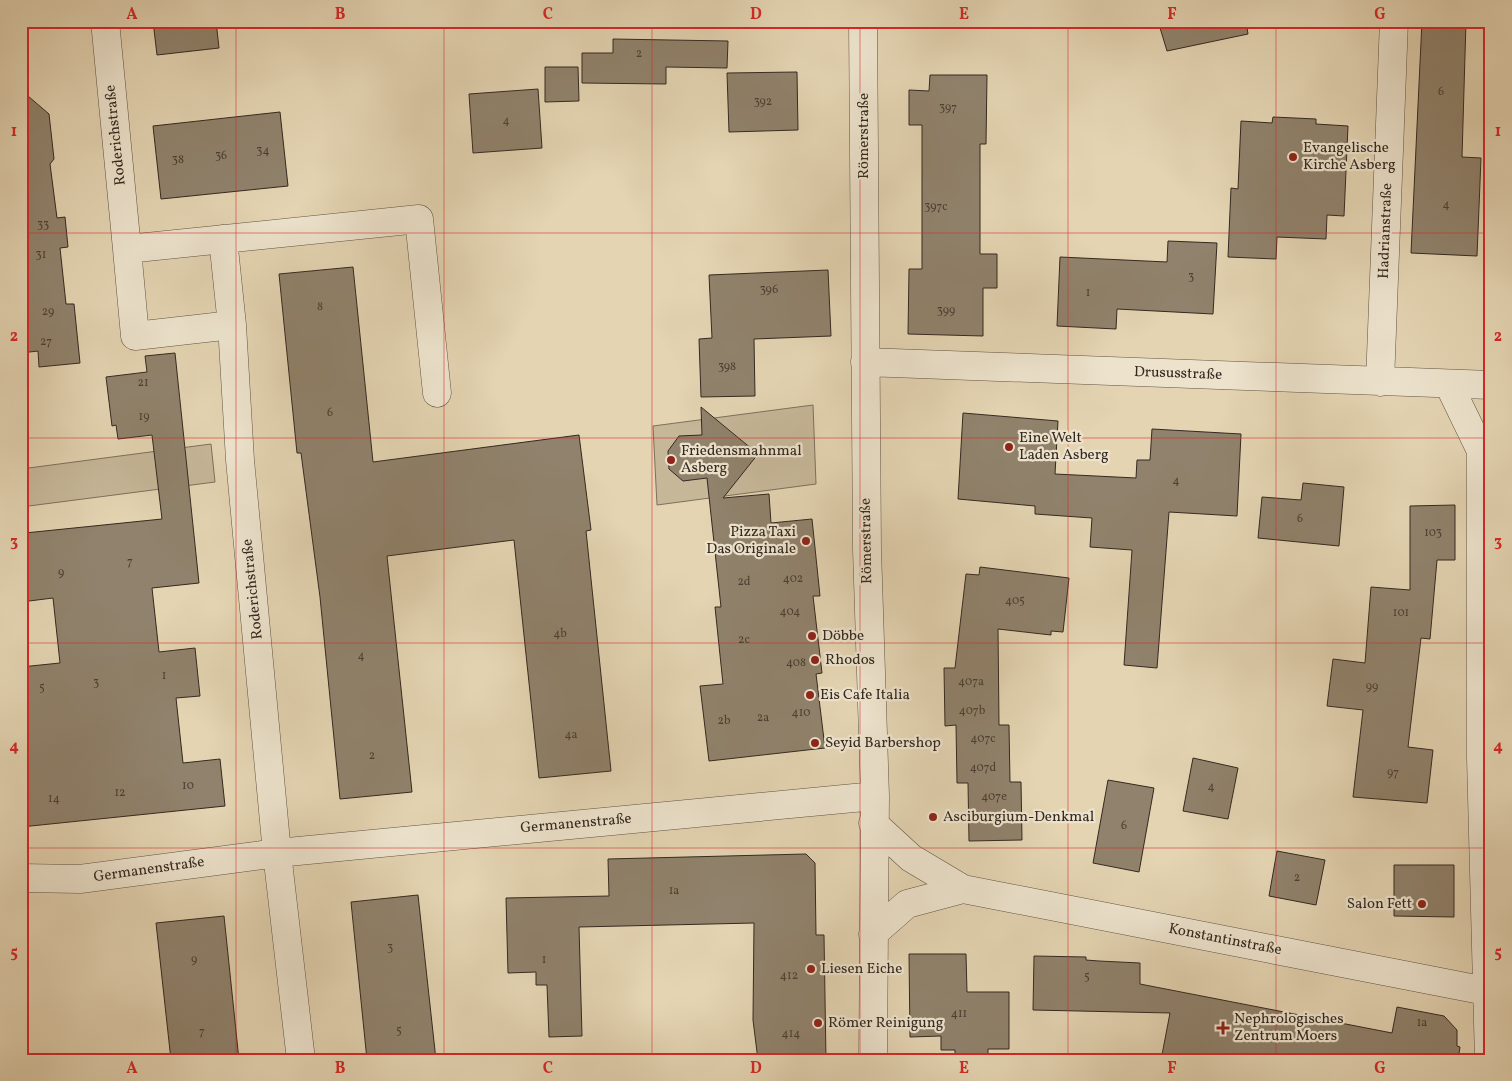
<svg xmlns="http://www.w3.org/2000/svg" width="1512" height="1081" viewBox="0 0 1512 1081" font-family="Vollkorn,serif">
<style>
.green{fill:#c6b799;stroke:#7d705c}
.building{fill:#90826c;stroke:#342920}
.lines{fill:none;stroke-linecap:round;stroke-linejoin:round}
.minor-casing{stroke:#605444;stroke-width:29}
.minor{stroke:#ede3cd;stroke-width:28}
.grid{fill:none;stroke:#d62828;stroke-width:1;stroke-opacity:0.55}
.poi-dot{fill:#8f2418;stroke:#ede3cd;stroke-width:2}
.labels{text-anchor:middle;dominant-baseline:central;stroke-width:4.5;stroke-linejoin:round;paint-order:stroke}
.number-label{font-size:12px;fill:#4b3f33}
.street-label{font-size:15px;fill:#342920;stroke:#ede3cd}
.poi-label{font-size:15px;fill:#342920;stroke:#ede3cd;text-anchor:start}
.neatline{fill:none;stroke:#d62828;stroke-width:2}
.grid-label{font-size:16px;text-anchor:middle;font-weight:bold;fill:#d62828}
</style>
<rect width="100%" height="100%" fill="#e4d4b2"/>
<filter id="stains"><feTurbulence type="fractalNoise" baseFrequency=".004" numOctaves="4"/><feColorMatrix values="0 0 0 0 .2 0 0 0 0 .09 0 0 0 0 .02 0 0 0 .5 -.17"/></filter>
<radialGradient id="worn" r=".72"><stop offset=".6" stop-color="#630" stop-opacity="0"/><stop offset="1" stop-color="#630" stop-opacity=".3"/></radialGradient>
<!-- green -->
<path class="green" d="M813 405 816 484 657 505 653 426Z
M211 444 215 482 21 507V469Z"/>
<!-- building -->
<path class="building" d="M153 21H216L219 48 157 55Z
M1158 21H1246L1248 34 1167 51Z
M1422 21H1466L1462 157 1481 158 1477 256 1411 253Z
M613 39 728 41 727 68 666 67V84L582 83V53H613Z
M545 67H578L579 101 545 102Z
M797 72 798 130 729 132 727 73Z
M930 75H987L986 144H980V254H997V288H983V336L908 334 909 269H922V125H909V90L929 91Z
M538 89 542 148 473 153 469 94Z
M21 90 49 114 54 159 50 164 57 218 65 217 68 247 60 248 66 304H74L80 363 39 367 38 351 21 353Z
M280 112 288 186 161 199 153 126Z
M1273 117 1316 119V124L1348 126 1344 216 1327 215 1326 239 1277 237 1276 259 1228 257 1231 188 1238 189 1241 121 1272 123Z
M1168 241 1217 243 1213 314 1117 309 1116 329 1057 326 1060 257 1167 262Z
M353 267 373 462 579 435 591 530 586 531 611 771 539 778 514 540 387 556 412 792 340 799 320 597 301 453H297L279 274Z
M828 270 831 336 754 339 755 396 701 397 699 339 712 338 709 275Z
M175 353 199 583 152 588 159 652 195 648 200 696 176 698 183 763 220 759 225 806 21 827V667L60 663 53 598 21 602V554L27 553 25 533 162 519 152 435 118 439 116 425 112 426 106 377 147 372 145 356Z
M701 407 758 454 723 498 769 494 771 523 812 519 820 596H813L822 673 816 674 825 748 709 761 700 686 723 684 715 607H721L707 478 683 481 669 469 668 451 679 436 702 435Z
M963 413 1058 421 1055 474 1136 478 1137 460H1150L1152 429 1241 434 1237 516 1169 512 1157 668 1124 665 1132 550 1090 547 1092 518 1035 514V506L958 499Z
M1303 483 1344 487 1339 546 1258 538 1262 497 1301 500Z
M1455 505V560H1437L1430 639 1421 638 1408 747 1433 750 1427 803 1353 797 1363 710 1327 706 1333 659 1365 663 1371 587 1410 590V506Z
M980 567 1069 578 1063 632 1051 631V635L998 629 999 725H1009L1010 782H1021L1022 840 969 841 968 783H957L956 725 945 726 944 668H955L966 574 979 575Z
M1193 758 1238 768 1228 819 1183 811Z
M1108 780 1154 788 1139 872 1093 863Z
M1277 851 1325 860 1316 905 1269 896Z
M806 854 815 863 816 935H824L826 1060H758L753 1020 754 923 579 927 582 1036 549 1037 547 985H536V972L508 973 506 898 609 896 608 859Z
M1394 865H1454V917L1394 916Z
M418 895 436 1060H367L351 902Z
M224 916 239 1060H171L156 923Z
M909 954H966L967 992H1009V1049H988V1060H955V1050H941V1036L910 1037Z
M1034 956 1086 957V960L1099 961 1140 963V984L1392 1033 1397 1007 1444 1016 1457 1030V1046L1460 1047 1458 1060H1161L1170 1013 1033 1010Z"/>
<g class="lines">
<defs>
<path id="minor" d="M105 21 127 249
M863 21 867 549 875 796 873 1060
M223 239 232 325 135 336 127 249 419 219 437 393
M232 325 240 460 277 853 301 1060
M865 362 1491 385
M1380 382 1394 21
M1449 385 1481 451V758L1489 1060
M873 823 911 858 963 889 1486 991
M21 878 80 879 277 853 875 796
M873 934 907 904 963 889"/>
</defs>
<!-- minor casing -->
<use href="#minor" class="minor-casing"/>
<!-- minor -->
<use href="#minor" class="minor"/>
</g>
<!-- grid -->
<path class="grid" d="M236 21V1060M444 21V1060M652 21V1060M860 21V1060M1068 21V1060M1276 21V1060M21 233H1491M21 438H1491M21 643H1491M21 848H1491"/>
<!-- markers -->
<g class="poi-dot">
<circle cx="1293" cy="157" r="5"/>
<circle cx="1009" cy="447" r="5"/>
<circle cx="671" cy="460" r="5"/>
<circle cx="806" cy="541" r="5"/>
<circle cx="812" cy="636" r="5"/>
<circle cx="815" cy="660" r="5"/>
<circle cx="810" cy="695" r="5"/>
<circle cx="815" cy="743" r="5"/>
<circle cx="933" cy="817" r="5"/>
<circle cx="1422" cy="904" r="5"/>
<circle cx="811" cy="969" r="5"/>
<circle cx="818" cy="1023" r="5"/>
<path d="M1220.5 1020.5h5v5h5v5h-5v5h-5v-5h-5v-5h5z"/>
</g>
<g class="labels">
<!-- number labels -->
<g class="number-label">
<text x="639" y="54">2</text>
<text x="1441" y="92">6</text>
<text x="763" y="102">392</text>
<text x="948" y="108">397</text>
<text x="506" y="121">4</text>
<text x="263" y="151">34</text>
<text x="221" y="156">36</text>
<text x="178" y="160">38</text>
<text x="1446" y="205">4</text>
<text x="936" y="207">397c</text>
<text x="43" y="225">33</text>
<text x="41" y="255">31</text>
<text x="1191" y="277">3</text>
<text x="769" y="290">396</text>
<text x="1088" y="293">1</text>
<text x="320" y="307">8</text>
<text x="946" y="311">399</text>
<text x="48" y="312">29</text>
<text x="46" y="342">27</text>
<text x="727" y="367">398</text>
<text x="143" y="383">21</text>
<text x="330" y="413">6</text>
<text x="144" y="417">19</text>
<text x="1176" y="481">4</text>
<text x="1300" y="519">6</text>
<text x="1433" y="533">103</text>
<text x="130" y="562">7</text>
<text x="61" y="573">9</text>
<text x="793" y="579">402</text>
<text x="744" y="582">2d</text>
<text x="1015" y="601">405</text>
<text x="790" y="612">404</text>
<text x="1401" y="613">101</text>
<text x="560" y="634">4b</text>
<text x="744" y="640">2c</text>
<text x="361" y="656">4</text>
<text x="796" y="663">408</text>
<text x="164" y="676">1</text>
<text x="971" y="682">407a</text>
<text x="96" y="683">3</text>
<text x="1372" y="687">99</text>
<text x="42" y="688">5</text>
<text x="972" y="711">407b</text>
<text x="801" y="713">410</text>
<text x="763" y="718">2a</text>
<text x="724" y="721">2b</text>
<text x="571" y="735">4a</text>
<text x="983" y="739">407c</text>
<text x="372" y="756">2</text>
<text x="983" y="768">407d</text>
<text x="1393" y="773">97</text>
<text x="188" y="786">10</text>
<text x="1211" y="787">4</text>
<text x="120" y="793">12</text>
<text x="994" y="797">407e</text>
<text x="54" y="799">14</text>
<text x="1124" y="826">6</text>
<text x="1297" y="878">2</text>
<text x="674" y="891">1a</text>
<text x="390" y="948">3</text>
<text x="194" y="960">9</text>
<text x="544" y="960">1</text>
<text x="789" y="976">412</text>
<text x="1087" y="977">5</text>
<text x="959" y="1014">411</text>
<text x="1422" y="1023">1a</text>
<text x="399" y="1031">5</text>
<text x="202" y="1032">7</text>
<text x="791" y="1034">414</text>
</g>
<!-- street labels -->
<g class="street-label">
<text transform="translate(116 135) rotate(-96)">Roderichstraße</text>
<text transform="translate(864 136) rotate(-90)">Römerstraße</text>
<text transform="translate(1386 231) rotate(-88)">Hadrianstraße</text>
<text transform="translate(1178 374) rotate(2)">Drususstraße</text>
<text transform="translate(867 541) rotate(-91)">Römerstraße</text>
<text transform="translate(253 589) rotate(-96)">Roderichstraße</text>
<text transform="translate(576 824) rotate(-5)">Germanenstraße</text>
<text transform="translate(149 870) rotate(-8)">Germanenstraße</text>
<text transform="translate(1225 940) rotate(11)">Konstantinstraße</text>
</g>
<!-- poi labels -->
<g class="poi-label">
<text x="1303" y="148">Evangelische<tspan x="1303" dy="17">Kirche Asberg</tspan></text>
<text x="1019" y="438">Eine Welt<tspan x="1019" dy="17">Laden Asberg</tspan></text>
<text x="681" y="451">Friedensmahnmal<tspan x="681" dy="17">Asberg</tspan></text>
<text x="796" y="532" text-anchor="end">Pizza Taxi<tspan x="796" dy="17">Das Originale</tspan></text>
<text x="822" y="636">Döbbe</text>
<text x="825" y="660">Rhodos</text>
<text x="820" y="695">Eis Cafe Italia</text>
<text x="825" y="743">Seyid Barbershop</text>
<text x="943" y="817">Asciburgium-Denkmal</text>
<text x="1412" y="904" text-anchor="end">Salon Fett</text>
<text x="821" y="969">Liesen Eiche</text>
<text x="1234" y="1019">Nephrologisches<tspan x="1234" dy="17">Zentrum Moers</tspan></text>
<text x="828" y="1023">Römer Reinigung</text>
</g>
</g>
<!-- margin -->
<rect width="1512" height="1081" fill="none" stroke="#e4d4b2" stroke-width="55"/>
<rect x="28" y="28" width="1456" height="1026" class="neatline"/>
<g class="grid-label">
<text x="132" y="19">A</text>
<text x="340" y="19">B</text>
<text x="548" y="19">C</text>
<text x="756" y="19">D</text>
<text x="964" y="19">E</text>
<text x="1172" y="19">F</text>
<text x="1380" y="19">G</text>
<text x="14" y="136">1</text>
<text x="1498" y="136">1</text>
<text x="14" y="341">2</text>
<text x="1498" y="341">2</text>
<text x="14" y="546">3</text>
<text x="1498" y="546">3</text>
<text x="14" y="751">4</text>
<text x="1498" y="751">4</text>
<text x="14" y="957">5</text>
<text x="1498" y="957">5</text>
<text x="132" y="1073">A</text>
<text x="340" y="1073">B</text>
<text x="548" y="1073">C</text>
<text x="756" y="1073">D</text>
<text x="964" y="1073">E</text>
<text x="1172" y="1073">F</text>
<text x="1380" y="1073">G</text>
</g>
<rect width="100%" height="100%" filter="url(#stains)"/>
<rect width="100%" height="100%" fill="url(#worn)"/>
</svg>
